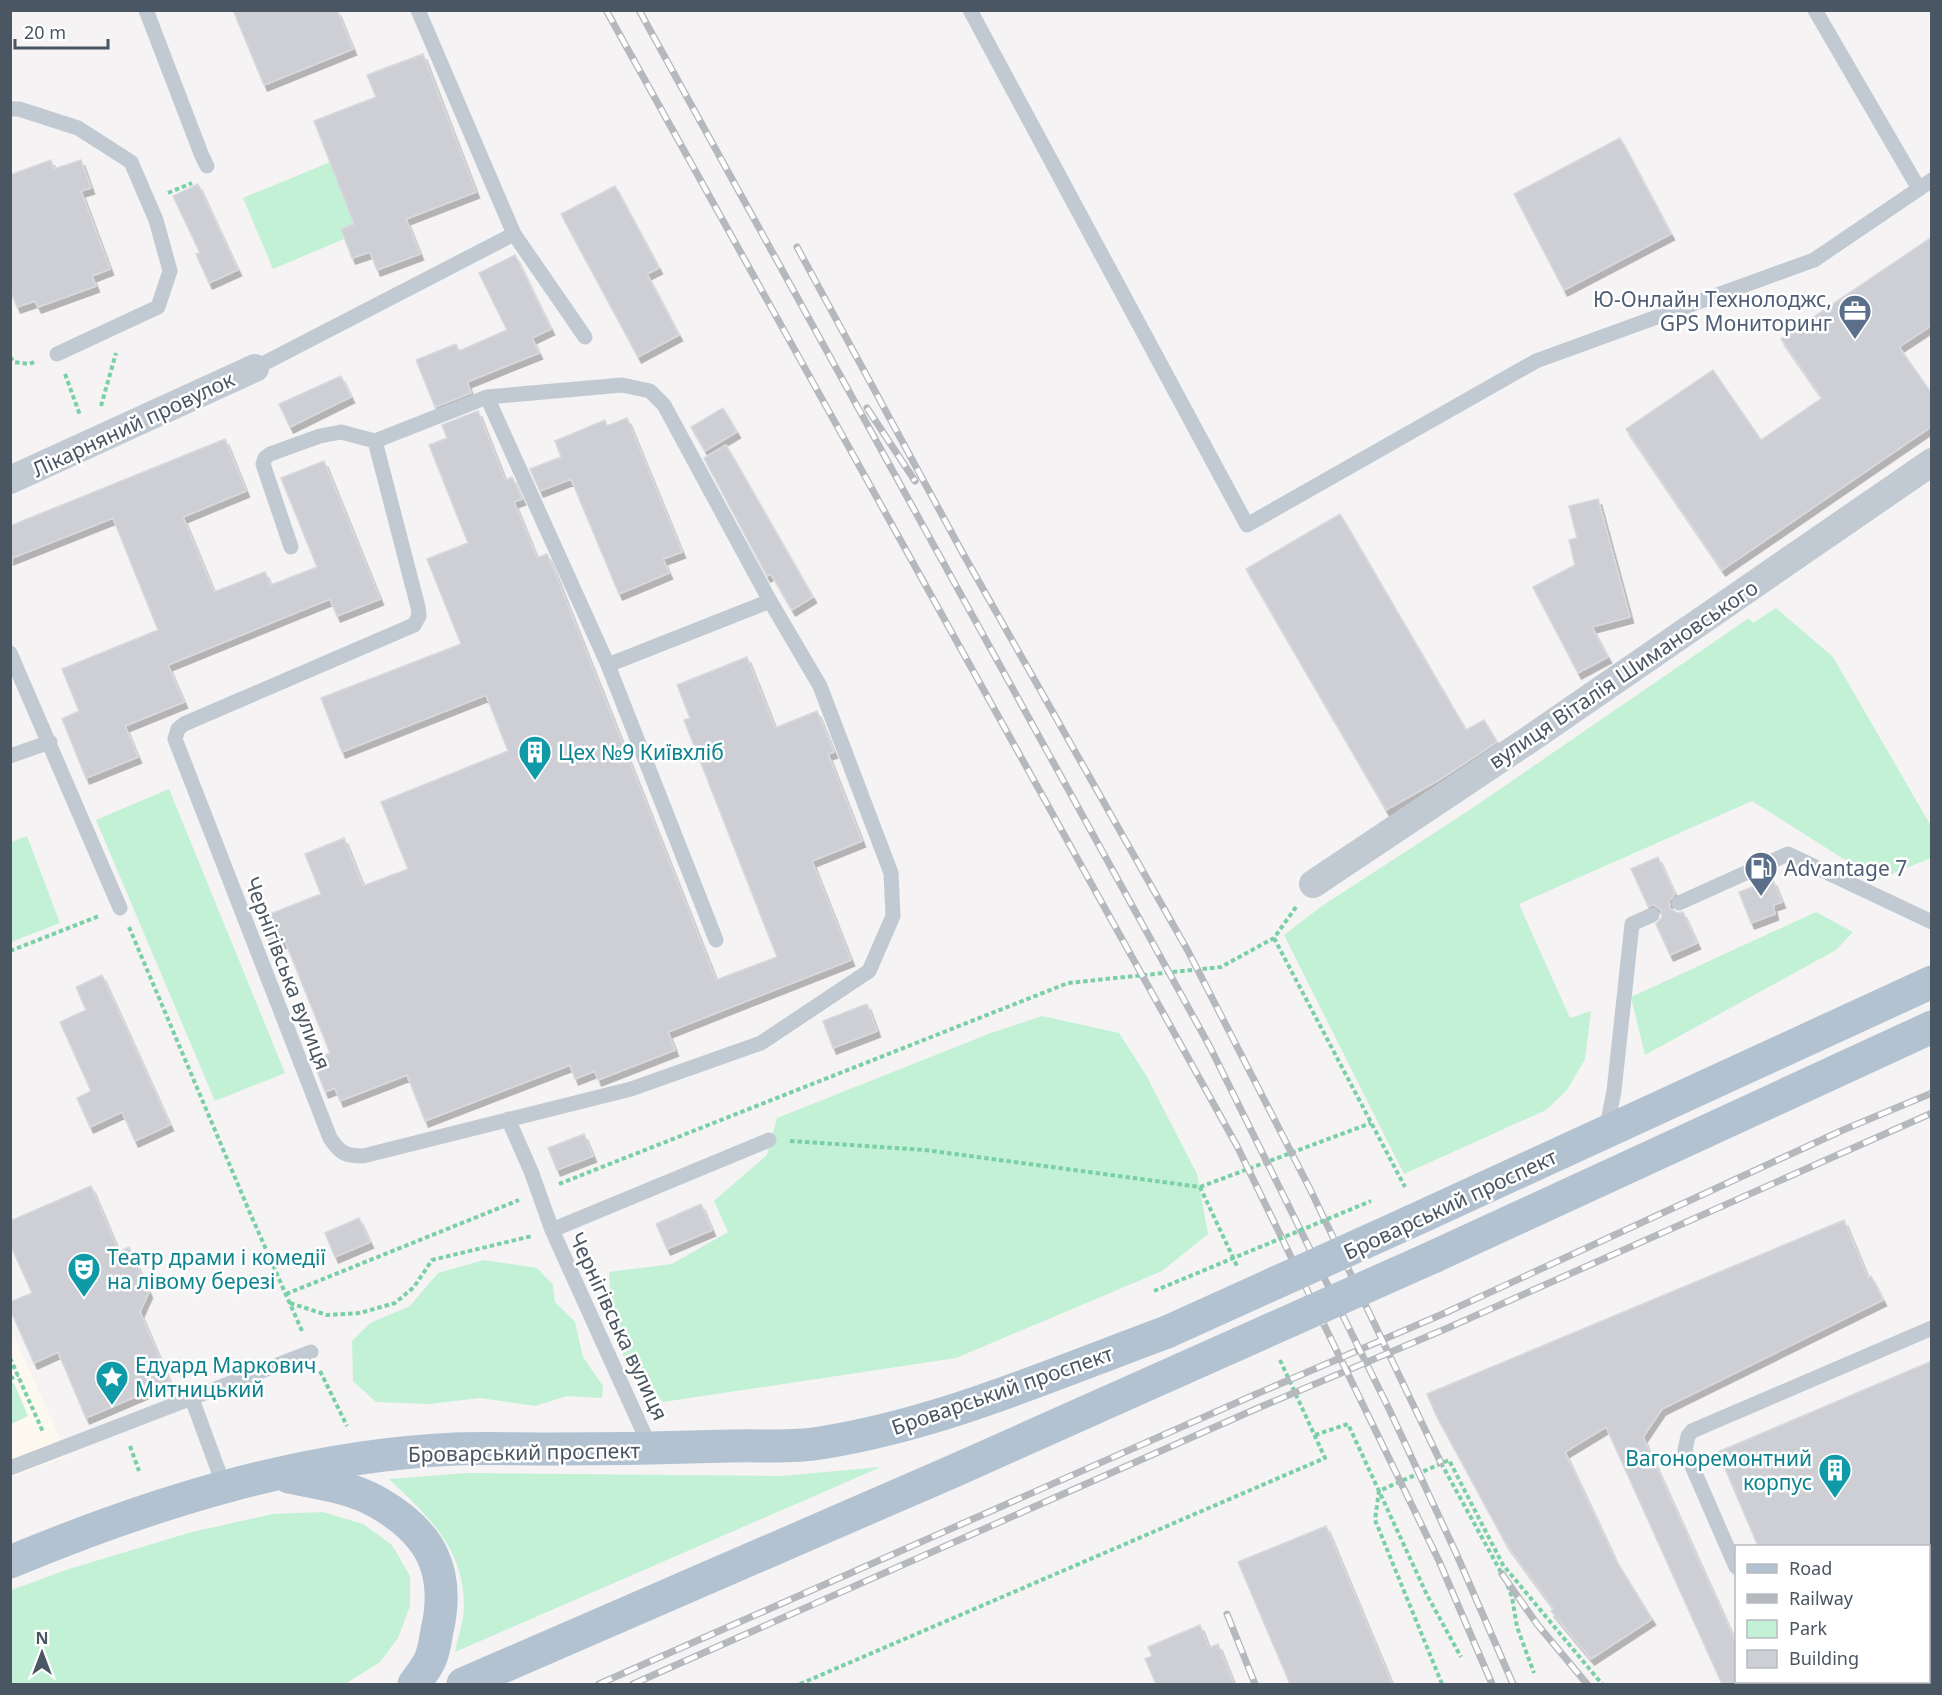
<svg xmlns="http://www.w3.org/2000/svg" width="1942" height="1695" viewBox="0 0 1942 1695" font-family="'Noto Sans',sans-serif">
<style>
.commercial{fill:#fdf9ef}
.green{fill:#c3f1d5}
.building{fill:#cdcfd5;stroke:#d7d9de;stroke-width:1.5;filter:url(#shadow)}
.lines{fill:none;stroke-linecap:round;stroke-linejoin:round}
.path{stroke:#7ad0a6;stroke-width:4;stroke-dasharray:4.5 3;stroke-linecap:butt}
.service{stroke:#c1cad2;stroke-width:15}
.minor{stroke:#c1cad2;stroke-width:28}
.primary{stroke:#b3c2d1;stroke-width:33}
.rail-casing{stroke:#b5b8bd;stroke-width:7}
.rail{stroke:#fff;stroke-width:4.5;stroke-dasharray:14;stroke-linecap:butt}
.path-bridge{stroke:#7ad0a6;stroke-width:4;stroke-dasharray:4.5 3;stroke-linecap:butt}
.primary-bridge{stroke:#b3c2d1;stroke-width:33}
.labels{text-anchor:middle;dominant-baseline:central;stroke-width:5;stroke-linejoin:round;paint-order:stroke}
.service-label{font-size:21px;fill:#4e5e75;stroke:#fff;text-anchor:end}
.street-label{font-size:21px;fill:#4a5661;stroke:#fff}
.culture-label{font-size:21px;fill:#0d838f;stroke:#fff;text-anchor:start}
</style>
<defs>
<filter id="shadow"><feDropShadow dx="3.5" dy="6" stdDeviation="0" flood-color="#0004"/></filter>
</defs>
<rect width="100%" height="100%" fill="#f5f3f3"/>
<!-- commercial -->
<path class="commercial" d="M10 1327 68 1456 11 1477H10Z"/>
<!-- green -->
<path class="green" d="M330 162 354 224 341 229 344 239 273 269 243 198Z
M1776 608 1833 657 1931 826V858L1877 880 1752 801 1519 904 1570 1018 1591 1011 1585 1059 1567 1090 1546 1110 1404 1174 1284 935 1322 906 1471 809 1749 618 1753 623Z
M169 789 285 1073 215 1101 96 820Z
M27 836 60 923 11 942V842Z
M1816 912 1853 932 1836 950 1645 1055 1631 997Z
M1042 1016 1119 1033 1146 1075 1197 1174 1208 1234 1162 1271 956 1358 663 1402 625 1362 611 1309 609 1272 672 1264 728 1232 714 1201 767 1155 777 1118 991 1033Z
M484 1260 537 1268 553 1285 555 1302 575 1322 583 1357 603 1386 602 1398 567 1396 535 1406 480 1398 429 1404 376 1402 353 1381 352 1341 370 1323 410 1306 438 1273Z
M14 1383 28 1416 11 1424V1384Z
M881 1467 455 1652C458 1637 464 1621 464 1606 464 1548 428 1516 389 1479L467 1473 781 1476Z
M323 1512 363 1524 392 1545 410 1576V1606L398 1638 380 1662 345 1684H11V1590L69 1569 192 1532 273 1514Z"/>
<!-- building -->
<path class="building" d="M233 10H337L353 49 264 85Z
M423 54 476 192 406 219 420 254 377 270 370 252 352 258 341 229 354 224 314 121 376 97 367 75Z
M1620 138 1671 234 1564 290 1514 194Z
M51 160 54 169 81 160 91 188 81 191 110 269 92 276 96 286 38 307 35 301 17 307 10 289V175Z
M198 184 238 270 209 283 196 254 200 253 173 196Z
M615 186 659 268 647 274 679 335 638 357 561 214Z
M1932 237V325L1899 347 1932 394V426L1722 570 1626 429 1713 370 1761 440 1822 398 1781 339Z
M515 255 551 329 532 338 539 353 467 382 471 393 435 407 416 360 456 344 459 351 507 330 479 273Z
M341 376 351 397 290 427 279 404Z
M723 408 737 432 705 451 691 427Z
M478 411 505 480 512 477 522 499 514 502 537 558 547 554 554 570 716 980 777 957 684 720 690 718 677 685 747 657 775 728 817 711 834 752 828 754 862 841 812 861 851 960 668 1032 675 1050 598 1080 595 1071 575 1079 570 1065 425 1121 407 1075 340 1101 335 1088 325 1092 313 1060 330 1053 285 941 271 947 260 918 321 894 305 854 344 838 363 886 408 869 381 802 508 751 486 695 342 752 321 698 461 644 427 559 468 543 429 445 447 438 442 425Z
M627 418 682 552 663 559 669 573 619 594 571 479 540 491 530 469 561 457 555 441 605 420 607 426Z
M225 439 246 491 183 517 214 592 265 572 271 585 317 567 281 478 324 461 380 599 337 616 330 599 168 665 184 702 125 726 138 757 86 778 62 719 79 711 62 669 158 630 113 518 10 559V526Z
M726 445 813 597 792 610 771 574 767 576 704 458Z
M1598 499 1630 617 1592 627 1608 657 1578 673 1533 587 1575 565 1569 540 1577 538 1569 506Z
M1340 514 1466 730 1484 720 1497 742 1439 780 1386 810 1246 569Z
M1658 857 1675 894 1669 901 1670 908 1677 913 1683 912 1697 943 1670 955 1656 924 1662 917 1661 910 1654 905 1648 906 1631 869Z
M1773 880 1782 902 1773 905 1775 914 1751 923 1739 892Z
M102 975 170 1125 135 1141 122 1112 90 1127 77 1098 91 1091 60 1022 86 1010 76 987Z
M867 1004 877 1031 833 1048 823 1021Z
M584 1134 593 1156 557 1170 548 1148Z
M91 1186 119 1252 129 1247 149 1292 140 1312 170 1382 86 1418 58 1352 34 1363 10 1309V1302L32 1293 10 1244V1221Z
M701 1204 712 1230 667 1249 656 1224Z
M359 1218 370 1242 335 1257 325 1233Z
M1844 1220 1868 1278 1871 1276 1883 1300 1662 1409 1643 1437 1737 1645V1684H1722L1606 1427 1565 1452 1615 1559 1652 1619 1591 1659 1551 1611 1554 1609 1505 1542 1436 1415 1427 1394Z
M1932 1361V1546H1758L1718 1452Z
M1326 1526 1392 1684H1290L1238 1562Z
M1200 1625 1209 1648 1218 1644 1234 1684H1156L1145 1659 1152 1656 1148 1647Z"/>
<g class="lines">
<!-- path -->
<path class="path" d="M168 193 192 183
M10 357 14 362 29 364 37 361
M65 374 80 415
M101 406 116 353
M129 927 250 1213 302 1331
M1274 938 1405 1187
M10 951 99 916
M790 1141 925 1150 1200 1187 1237 1266
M559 1184 1068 983 1221 967 1274 938 1296 907
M1200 1187 1371 1123
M286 1294 519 1200
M290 1303 327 1315 360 1313 395 1303 414 1287 432 1260 532 1236
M10 1358 43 1432
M320 1371 347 1426
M10 1379 18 1375
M1315 1435 1348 1424 1427 1595 1461 1657
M130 1446 139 1471
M1441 1463 1502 1574
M1502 1571 1512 1597 1517 1627 1534 1673
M800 1684 1325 1458 1280 1360
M1442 1684 1375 1520 1379 1491 1449 1460 1503 1565 1602 1684"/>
<!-- service -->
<path class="service" d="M146 10 202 156 207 166
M418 10 514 234 585 337
M970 10 1247 525 1536 361 1814 260 1932 180
M1815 10 1919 189
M10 109H19L78 128 131 162 156 220 170 271 158 307 57 354
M255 368 514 234
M487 397 608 665 716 940
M291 547 263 464 265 458 270 454 320 436 341 432 375 441 487 397 622 385 650 391 664 405 770 601 820 686 891 873 893 916 869 971 761 1043 631 1089 363 1156C345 1156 340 1153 330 1138L175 739 178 729 184 724 414 625 419 616 418 607 375 441
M10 653 120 908
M608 665 770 601
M10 756 50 742
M1679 903 1788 854 1932 922
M508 1119 531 1171 552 1230 651 1449
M1606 1131 1614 1091 1632 924 1652 915
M552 1230 769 1140
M192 1399 224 1486
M10 1468 311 1352
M1736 1567 1685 1450 1688 1436 1692 1431 1932 1328
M1786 1682 1788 1684"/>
<!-- minor -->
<path class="minor" d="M10 480 255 368
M1313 884 1527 741 1932 462"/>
<!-- primary -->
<path class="primary" d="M1410 1222 1932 982
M1433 1257 1932 1027
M289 1477C318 1483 351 1487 377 1502 430 1532 451 1570 437 1631 435 1641 434 1653 429 1662 425 1670 419 1677 414 1684
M10 1562C152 1503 301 1456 455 1449 487 1448 519 1449 551 1449 611 1449 670 1448 730 1446 760 1445 791 1448 820 1443 941 1424 1053 1374 1167 1332
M463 1684 956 1470 1182 1369"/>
<defs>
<path id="rail" d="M606 10 1237 1146 1439 1561 1492 1684
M639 10 1210 1047 1389 1409 1456 1553 1513 1684
M797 247 961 550 1188 951 1310 1189 1441 1463
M867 408 915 481
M1502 1574 1537 1624 1587 1684
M1227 1614 1255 1684
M599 1684 1254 1395 1445 1313 1843 1130 1932 1093
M633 1684 1258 1408 1450 1327 1932 1113"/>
</defs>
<!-- rail casing -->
<use href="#rail" class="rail-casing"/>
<!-- rail -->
<use href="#rail" class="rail"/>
<!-- path-bridge -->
<path class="path-bridge" d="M1154 1291 1371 1201"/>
<!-- primary-bridge -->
<path class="primary-bridge" d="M1167 1332 1410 1222
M1182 1369 1433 1257"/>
</g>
<!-- icons -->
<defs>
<symbol id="office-pin" viewBox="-11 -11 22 30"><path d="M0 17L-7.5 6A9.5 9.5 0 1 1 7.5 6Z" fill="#5c6f8a" stroke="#fff"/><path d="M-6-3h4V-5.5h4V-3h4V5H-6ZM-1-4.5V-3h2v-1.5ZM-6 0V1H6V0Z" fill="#fff"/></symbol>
<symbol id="building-pin" viewBox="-11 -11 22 30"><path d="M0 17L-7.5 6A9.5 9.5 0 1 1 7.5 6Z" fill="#0f9aa8" stroke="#fff"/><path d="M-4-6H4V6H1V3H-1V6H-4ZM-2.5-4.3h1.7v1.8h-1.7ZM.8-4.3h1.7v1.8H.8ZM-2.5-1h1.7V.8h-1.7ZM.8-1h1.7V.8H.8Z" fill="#fff"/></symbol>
<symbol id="fuel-pin" viewBox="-11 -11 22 30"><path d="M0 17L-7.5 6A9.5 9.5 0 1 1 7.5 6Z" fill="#5c6f8a" stroke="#fff"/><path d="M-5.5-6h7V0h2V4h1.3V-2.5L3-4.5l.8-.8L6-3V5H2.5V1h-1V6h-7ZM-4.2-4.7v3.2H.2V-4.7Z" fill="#fff"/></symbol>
<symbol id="theatre-pin" viewBox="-11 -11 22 30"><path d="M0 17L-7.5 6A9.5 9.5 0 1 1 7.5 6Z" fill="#0f9aa8" stroke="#fff"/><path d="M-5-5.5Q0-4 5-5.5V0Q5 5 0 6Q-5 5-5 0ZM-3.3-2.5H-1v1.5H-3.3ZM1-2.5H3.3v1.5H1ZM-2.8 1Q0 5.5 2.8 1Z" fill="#fff"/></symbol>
<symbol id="sight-pin" viewBox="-11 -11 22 30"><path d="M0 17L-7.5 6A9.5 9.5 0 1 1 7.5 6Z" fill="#0f9aa8" stroke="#fff"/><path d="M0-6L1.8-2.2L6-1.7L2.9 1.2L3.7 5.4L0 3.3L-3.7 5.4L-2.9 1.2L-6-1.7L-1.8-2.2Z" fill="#fff"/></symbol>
</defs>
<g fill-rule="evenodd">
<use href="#office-pin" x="1836" y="292" width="38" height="52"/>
<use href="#building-pin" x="516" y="733" width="38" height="52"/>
<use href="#fuel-pin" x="1742" y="849" width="38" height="52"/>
<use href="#theatre-pin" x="65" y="1250" width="38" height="52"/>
<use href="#sight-pin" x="93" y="1358" width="38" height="52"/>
<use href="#building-pin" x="1816" y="1451" width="38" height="52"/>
</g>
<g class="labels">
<!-- service labels -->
<g class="service-label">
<text x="1832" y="299">Ю-Онлайн Технолоджс,<tspan x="1832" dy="24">GPS Мониторинг</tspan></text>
<text x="1784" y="868" text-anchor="start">Advantage 7</text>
</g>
<!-- street labels -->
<g class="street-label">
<text transform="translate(133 424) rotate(-25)">Лікарняний провулок</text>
<text transform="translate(1623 674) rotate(-34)">вулиця Віталія Шимановського</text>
<text transform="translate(288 973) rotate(69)">Чернігівська вулиця</text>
<text transform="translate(1450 1204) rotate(-25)">Броварський проспект</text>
<text transform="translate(619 1326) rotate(65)">Чернігівська вулиця</text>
<text transform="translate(1002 1390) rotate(-19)">Броварський проспект</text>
<text transform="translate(524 1452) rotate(-1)">Броварський проспект</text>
</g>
<!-- culture labels -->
<g class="culture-label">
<text x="558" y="752">Цех №9 Київхліб</text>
<text x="107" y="1257">Театр драми і комедії<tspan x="107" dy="24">на лівому березі</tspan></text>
<text x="135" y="1365">Едуард Маркович<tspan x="135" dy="24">Митницький</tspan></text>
<text x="1812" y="1458" text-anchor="end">Вагоноремонтний<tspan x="1812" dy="24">корпус</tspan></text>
</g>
</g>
<!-- border -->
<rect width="1942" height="1695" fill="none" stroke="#4a5661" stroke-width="24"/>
<!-- legend -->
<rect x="1735" y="1545" width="195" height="138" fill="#ffffff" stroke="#b7bbc0" stroke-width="1.5"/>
<rect x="1747" y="1564" width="30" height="9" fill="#b3c2d1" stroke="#b7bbc0" stroke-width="1.5"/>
<text x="1789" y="1575" font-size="18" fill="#4a5661">Road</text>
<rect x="1747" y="1594" width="30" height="9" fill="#b5b8bd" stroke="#b7bbc0" stroke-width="1.5"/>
<text x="1789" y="1605" font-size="18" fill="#4a5661">Railway</text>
<rect x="1747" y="1620" width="30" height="18" fill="#c3f1d5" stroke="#b7bbc0" stroke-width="1.5"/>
<text x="1789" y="1635" font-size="18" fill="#4a5661">Park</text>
<rect x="1747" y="1650" width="30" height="18" fill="#cdcfd5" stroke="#b7bbc0" stroke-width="1.5"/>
<text x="1789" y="1665" font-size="18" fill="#4a5661">Building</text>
<!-- north arrow -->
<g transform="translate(42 1653)" stroke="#ffffff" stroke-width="4.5" paint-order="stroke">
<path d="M0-4.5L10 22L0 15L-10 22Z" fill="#4a5661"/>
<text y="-9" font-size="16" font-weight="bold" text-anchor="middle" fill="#4a5661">N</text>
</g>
<!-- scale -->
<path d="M15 39v9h93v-9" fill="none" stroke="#4a5661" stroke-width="3"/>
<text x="24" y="39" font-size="18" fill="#4a5661" stroke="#ffffff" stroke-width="4.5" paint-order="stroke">20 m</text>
</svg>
